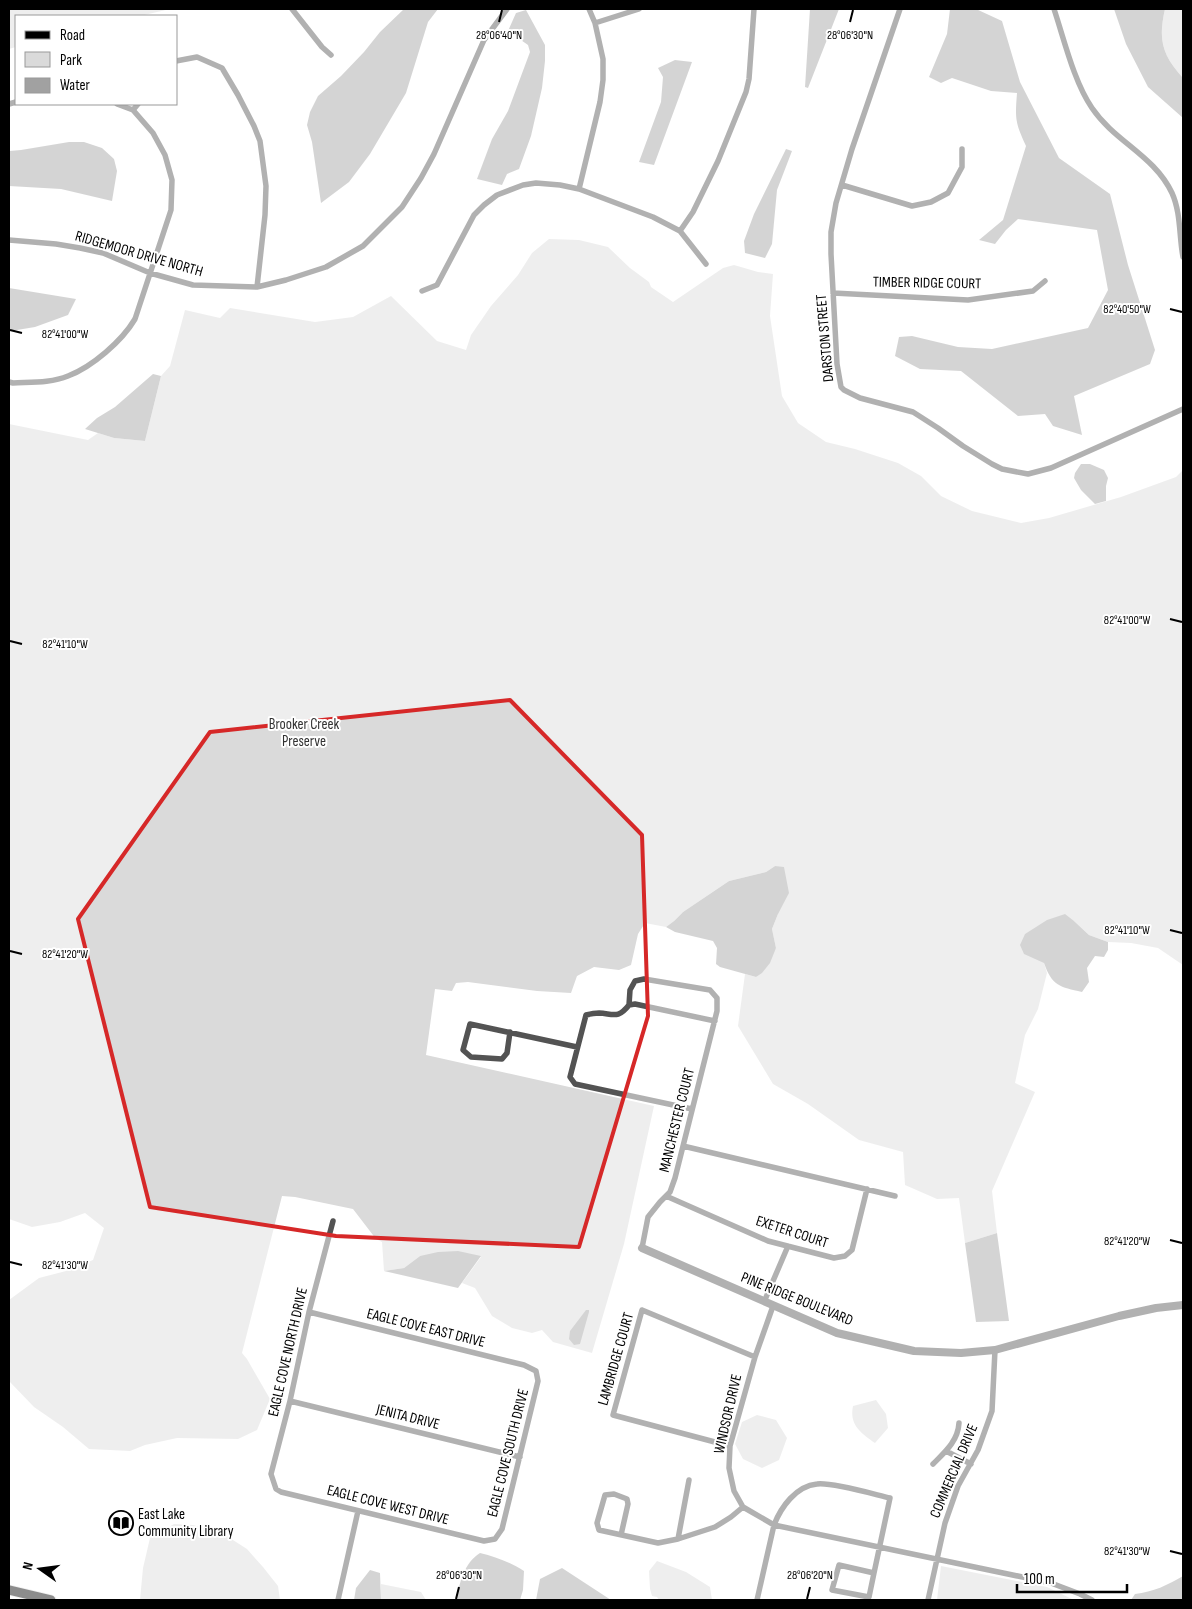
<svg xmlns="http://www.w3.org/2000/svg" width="1192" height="1609" viewBox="0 0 1192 1609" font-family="'Sofia Sans Condensed',sans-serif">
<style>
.green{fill:#dadada}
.water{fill:#a1a1a1}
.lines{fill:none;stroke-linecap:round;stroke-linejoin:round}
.primary-casing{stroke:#dbdbdb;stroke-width:11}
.minor{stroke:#535353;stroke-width:5.5}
.tertiary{stroke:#535353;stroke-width:8}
.primary{stroke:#000;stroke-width:9}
.marked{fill:none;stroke:#d62828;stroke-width:4;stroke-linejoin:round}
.ticks{fill:none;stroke:#000;stroke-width:2}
.labels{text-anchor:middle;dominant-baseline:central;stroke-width:4;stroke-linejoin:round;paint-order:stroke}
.street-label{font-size:15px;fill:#000;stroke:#fff}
.park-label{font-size:15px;fill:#313131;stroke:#fff}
.poi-label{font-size:15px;fill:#000;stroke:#fff;text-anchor:start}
.ticks-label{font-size:12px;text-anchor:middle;fill:#000;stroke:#fff;stroke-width:4;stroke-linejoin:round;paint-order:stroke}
</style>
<rect width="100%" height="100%" fill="#fff"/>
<!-- green -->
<path class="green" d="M9 9H170L140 16H16V47L9 49Z
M1165 9H1183V78C1162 55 1158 40 1165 9Z
M549 239 579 240 608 247 630 268 649 282 651 287 673 302 723 268 734 265 758 272 773 274 770 316 782 396 798 423 826 442 855 449 898 463 921 476 941 496 972 511 1021 523 1049 518 1121 497 1176 477 1183 470V965L1158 948 1131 943 1108 942 1089 935 1074 921 1044 963 1047 973 1038 1009 1025 1035 1015 1083 1035 1092 992 1191 997 1233 965 1243 959 1198 937 1199 905 1185 903 1152 859 1140 808 1104 773 1084 738 1026 745 974 756 977 776 948 772 929 778 914 775 866 766 872 729 881 683 912 674 921 666 927 645 923 638 934 631 965 619 970 594 967 577 976 571 993 537 991 468 982 456 983 452 991 435 989 426 1055 654 1106 624 1244 592 1353 553 1342 542 1330 532 1333 512 1328 492 1316 475 1288 462 1283 481 1257 420 1256 404 1268 384 1271 382 1242 376 1239 353 1209 295 1197 282 1196 242 1353 247 1359 270 1399 257 1430 238 1439 177 1438 145 1445 130 1451 89 1449 63 1427 34 1407 9 1381V1300L39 1278 66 1271 93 1260 104 1228 85 1213 60 1222 32 1227 9 1219V424L88 440 98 433 114 438 145 441 161 376 170 366 185 310 220 318 230 308 315 322 353 317 391 296 437 341 466 350 471 335 491 306 518 275 532 253Z
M876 1400 886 1414 888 1428 875 1443C861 1433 849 1425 853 1406Z
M757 1415 776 1420 787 1438 779 1460 762 1468 743 1459 735 1444 742 1422Z
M174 1524 193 1525 222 1533 247 1549 263 1567 278 1586 280 1600H140L143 1568 150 1538Z
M657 1561 686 1572 710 1587 712 1600H659L657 1597 652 1596 650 1589 649 1571Z
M941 1566 1047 1587 1074 1600H937Z
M381 1584 421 1592 426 1600H381Z"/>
<!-- water -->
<path class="water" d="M404 9H438L428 22 406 93 370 154 349 182 321 203 312 142 307 125 310 112 318 96 341 76 364 52 380 32Z
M810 9H839L808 88 805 87Z
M950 9H976L1002 21 1020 82 1059 158 1110 194 1128 265 1155 350 1150 364 1074 396 1082 435 1053 426 1045 414 1018 416 961 371 920 369 895 356 899 337 912 336 958 347 992 349 1088 328 1108 290 1097 230 1018 219 1006 230 995 244 979 240 1003 220 1026 146C1015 122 1015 119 1017 93L991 91 952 78 941 83 929 77 947 34Z
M1114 9H1165C1158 40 1162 55 1183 78V118L1148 87 1126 44Z
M526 10 545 45V61L542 88 531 136 519 169 507 174 502 185 477 179 492 139 508 111 530 52 528 45 508 31 516 13Z
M675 60 692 62 654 165 639 162 661 102 663 77 658 68Z
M69 142H84L102 148 114 159 117 171 112 201 61 189 9 186V151L21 150Z
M786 149 792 151 777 190 772 244 765 258 745 253 744 241 754 214Z
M9 288 76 299 68 315 35 327 11 331 9 330Z
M153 374 161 376 145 441 114 438 85 429 97 418 115 407Z
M1081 464H1090L1104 470 1108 478 1106 486V501L1095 504 1081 490 1074 478 1075 473Z
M775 866 784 867 789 893 778 914 772 929 776 948 770 963 762 973 756 977 720 967 716 964 717 948 713 941 675 932 666 927 674 921 683 912 729 881 766 872Z
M1065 914 1074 921 1089 935 1108 942V950L1104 957 1095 956 1087 968 1089 982 1082 992C1060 987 1052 986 1044 963L1024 954 1020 945 1025 934 1047 920Z
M997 1233 1009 1321 976 1322 965 1243Z
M458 1251 481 1256 458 1288 384 1271 404 1268 420 1256 438 1252Z
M586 1310H589V1312L580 1344 574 1345 569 1339 570 1331Z
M480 1553C496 1557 510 1562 524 1571L523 1590 520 1600H456C460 1582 464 1563 480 1553Z
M562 1568 611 1600H536L540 1579Z
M370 1570 380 1573 381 1600H354L356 1588Z
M1183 1576V1600H1131L1135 1594C1153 1592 1168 1585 1183 1576Z"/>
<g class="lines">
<defs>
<path id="primary" d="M9 1590 51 1600"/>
</defs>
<!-- primary casing -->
<use href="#primary" class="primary-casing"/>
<!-- minor -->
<path class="minor" d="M292 9 322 47 331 55
M900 9 852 149 836 203 831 232V254L837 364 841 387 844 390 860 398 913 412 938 428 963 446 992 464 1002 469 1028 474 1051 468 1183 409
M1054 9C1064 39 1074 82 1092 108 1115 142 1154 155 1172 193 1181 213 1179 236 1183 257
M595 23 639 9
M176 61 197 57 222 68 238 95 254 126 260 141 266 186 265 215 257 287
M9 104 16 102
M133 110 138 104
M842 185 912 206 931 202 948 193 962 167V149
M579 189 600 102 603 80V59L595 23 589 9
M680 231 693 212 718 161 746 92 749 79 754 9
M9 240 56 244 80 248 103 253 150 273 193 285 257 287 286 280 326 267 363 246 402 207 421 178 434 154 484 40 507 9
M422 291 437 285 474 215 484 205 497 195 523 185 536 183 560 185 579 189 653 217 680 231 706 264
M833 293 968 300 1033 291 1045 281
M9 382 13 383C31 382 51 383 68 376 92 367 122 341 135 319L171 210 172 180 165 155 153 133 133 110 117 104
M629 1005 630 990 635 981 644 979 710 990 717 998V1011L675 1178 670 1192 660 1202 648 1217 642 1248
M510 1032 507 1053 502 1059 471 1057 463 1050 470 1024 577 1047
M692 1109 575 1084 570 1077 586 1015C590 1014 595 1013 599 1013 614 1014 618 1019 629 1005L635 1004 715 1021
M683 1146 895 1196
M666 1196 768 1241 834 1258 845 1256 852 1250 867 1189
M764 1302 788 1246
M773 1306 755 1357 730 1446 729 1468 734 1491 743 1507 774 1525 1051 1583 1080 1594 1092 1600
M309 1312 524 1365 536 1371 538 1381 502 1529 495 1539 484 1541 281 1492 276 1489 271 1474 290 1401 309 1312 333 1221
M290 1401 520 1457
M730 1446 613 1415 642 1310 755 1357
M946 1451 971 1464
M933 1464C945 1452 958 1441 959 1423
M621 1535 628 1504 627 1499 614 1494 605 1495 597 1523 599 1530 658 1543 678 1539 715 1527 731 1517 743 1507
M678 1539 689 1480
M839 1565 874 1573 869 1597 832 1590Z
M338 1600 358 1511
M757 1600 774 1525C781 1507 796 1486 817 1484 832 1482 873 1494 890 1498L874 1573
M928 1600 945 1523 958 1486 978 1450 992 1411 995 1350"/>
<!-- tertiary -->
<path class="tertiary" d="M642 1248 837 1333 914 1351 961 1353 995 1350 1119 1316 1156 1308 1183 1305"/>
<!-- primary -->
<use href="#primary" class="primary"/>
</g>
<!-- marked area -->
<path d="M0 0H1192V1609H0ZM510 700 642 835 648 1016 579 1247 336 1236 150 1207 78 919 210 732Z" fill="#fff" fill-opacity=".55" fill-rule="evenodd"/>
<path class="marked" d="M510 700 642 835 648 1016 579 1247 336 1236 150 1207 78 919 210 732Z"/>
<!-- ticks -->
<path class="ticks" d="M499 22 502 10M850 22 853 10M1170 309 1182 312M10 330 22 333M1170 619 1182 622M10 641 22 644M1170 930 1182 933M10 951 22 954M1170 1240 1182 1243M10 1262 22 1265M1170 1551 1182 1554M456 1599 459 1587M807 1599 810 1587"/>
<!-- icons -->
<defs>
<symbol id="library-ring" viewBox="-11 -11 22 22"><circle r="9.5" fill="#fff" stroke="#000" stroke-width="1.5"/><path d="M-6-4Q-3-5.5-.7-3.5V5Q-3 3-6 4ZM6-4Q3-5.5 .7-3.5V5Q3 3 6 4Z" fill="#000"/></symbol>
</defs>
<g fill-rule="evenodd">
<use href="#library-ring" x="107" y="1509" width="28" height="28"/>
</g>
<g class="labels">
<!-- street labels -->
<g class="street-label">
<text transform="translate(139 254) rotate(16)">RIDGEMOOR DRIVE NORTH</text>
<text transform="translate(927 283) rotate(1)">TIMBER RIDGE COURT</text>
<text transform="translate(825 338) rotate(-95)">DARSTON STREET</text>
<text transform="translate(677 1120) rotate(-76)">MANCHESTER COURT</text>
<text transform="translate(792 1232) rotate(18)">EXETER COURT</text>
<text transform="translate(797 1299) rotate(22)">PINE RIDGE BOULEVARD</text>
<text transform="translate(426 1328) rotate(14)">EAGLE COVE EAST DRIVE</text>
<text transform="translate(288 1352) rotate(-77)">EAGLE COVE NORTH DRIVE</text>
<text transform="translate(616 1359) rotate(-74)">LAMBRIDGE COURT</text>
<text transform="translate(728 1414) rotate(-77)">WINDSOR DRIVE</text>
<text transform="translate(408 1417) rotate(14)">JENITA DRIVE</text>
<text transform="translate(508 1453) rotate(-76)">EAGLE COVE SOUTH DRIVE</text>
<text transform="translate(954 1471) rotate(-67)">COMMERCIAL DRIVE</text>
<text transform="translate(388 1505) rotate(14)">EAGLE COVE WEST DRIVE</text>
</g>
<!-- park labels -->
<g class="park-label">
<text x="304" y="724">Brooker Creek<tspan x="304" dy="17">Preserve</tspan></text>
</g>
<!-- poi labels -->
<g class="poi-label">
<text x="138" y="1514">East Lake<tspan x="138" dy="17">Community Library</tspan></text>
</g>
</g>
<g class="ticks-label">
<text x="499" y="39">28°06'40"N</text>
<text x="850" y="39">28°06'30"N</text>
<text x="1127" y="313">82°40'50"W</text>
<text x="65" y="338">82°41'00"W</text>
<text x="1127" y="624">82°41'00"W</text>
<text x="65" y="648">82°41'10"W</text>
<text x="1127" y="934">82°41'10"W</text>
<text x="65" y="958">82°41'20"W</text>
<text x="1127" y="1245">82°41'20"W</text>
<text x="65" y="1269">82°41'30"W</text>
<text x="1127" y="1555">82°41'30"W</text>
<text x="459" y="1579">28°06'30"N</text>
<text x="810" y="1579">28°06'20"N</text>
</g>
<!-- border -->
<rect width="1192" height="1609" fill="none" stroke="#000000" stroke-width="20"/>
<!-- legend -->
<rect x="15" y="15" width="162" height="90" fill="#ffffff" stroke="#999999"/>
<rect x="25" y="31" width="25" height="8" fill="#000000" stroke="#999999"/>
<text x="60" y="40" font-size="15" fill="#000000">Road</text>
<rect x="25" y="52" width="25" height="15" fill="#dadada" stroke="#999999"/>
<text x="60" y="65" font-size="15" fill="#000000">Park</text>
<rect x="25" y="78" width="25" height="15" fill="#a1a1a1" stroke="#999999"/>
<text x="60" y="90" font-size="15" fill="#000000">Water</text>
<!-- north arrow -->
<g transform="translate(40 1569) rotate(284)" stroke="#ffffff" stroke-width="4" paint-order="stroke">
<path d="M0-4L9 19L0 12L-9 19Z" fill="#000000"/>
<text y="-8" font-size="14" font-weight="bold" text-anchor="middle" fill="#000000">N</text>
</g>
<!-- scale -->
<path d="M1017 1584v8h110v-8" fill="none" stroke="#000000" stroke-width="2.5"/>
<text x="1024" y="1584" font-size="15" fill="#000000" stroke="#ffffff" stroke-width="4" paint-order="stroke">100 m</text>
</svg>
